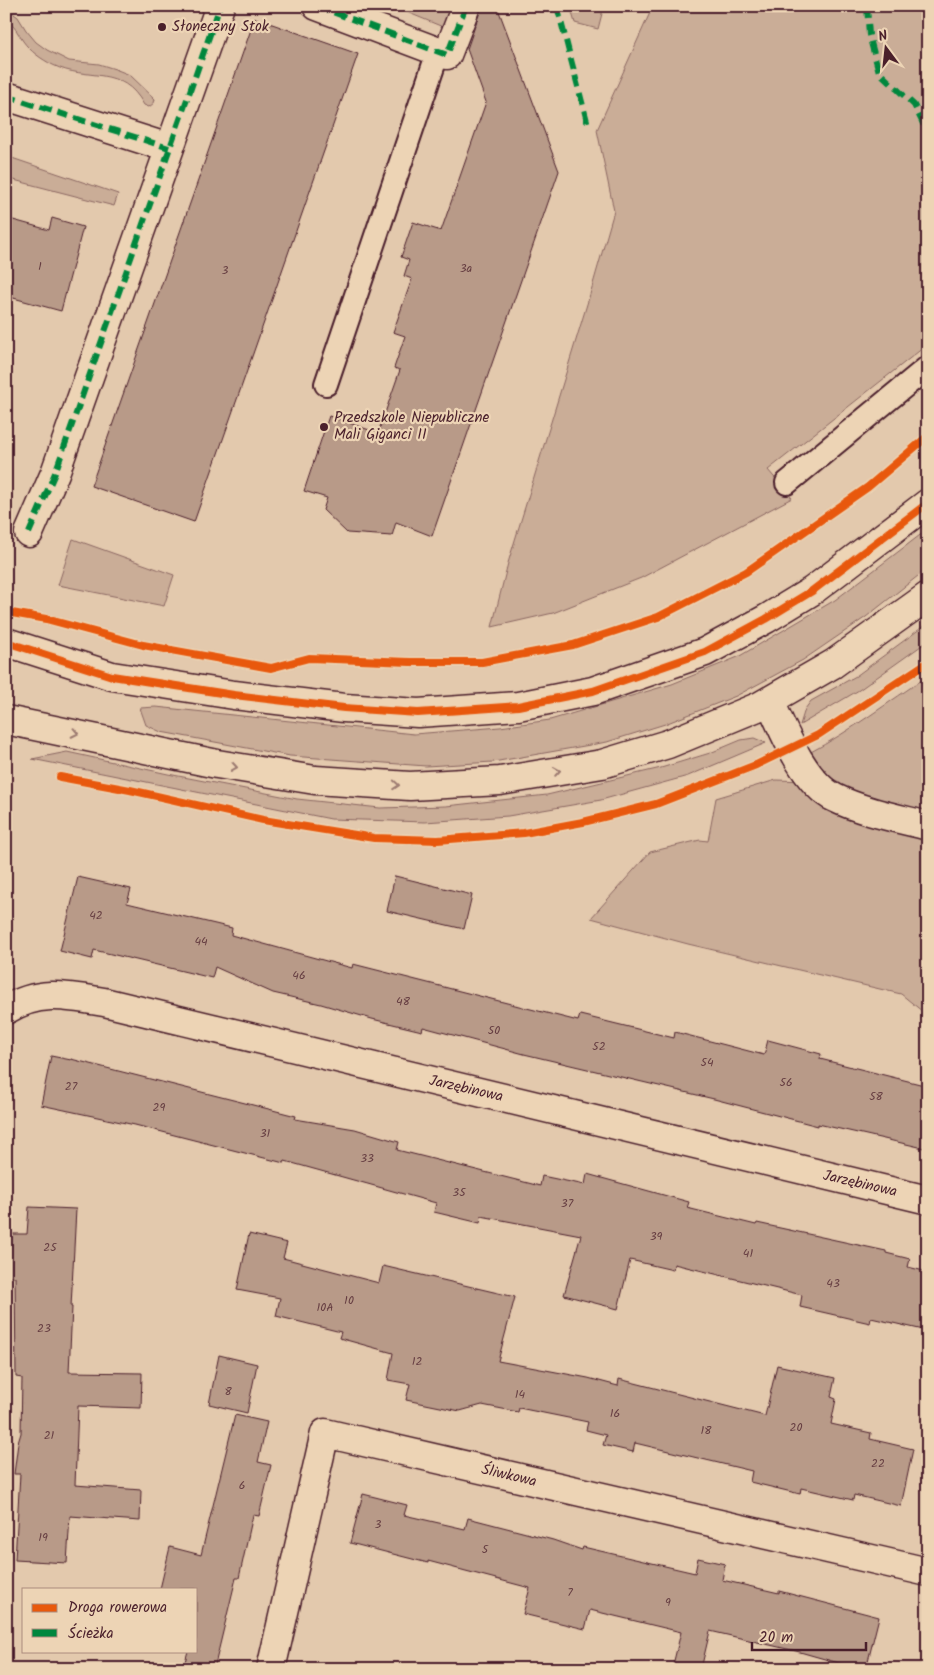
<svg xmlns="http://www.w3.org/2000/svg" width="934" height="1675" viewBox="0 0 934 1675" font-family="Kalam,sans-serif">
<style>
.green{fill:#caad97;stroke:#8a6661}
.building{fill:#b89a88;stroke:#4a1f2b}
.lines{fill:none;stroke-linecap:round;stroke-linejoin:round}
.service-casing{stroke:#4a1f2b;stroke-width:26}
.minor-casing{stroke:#4a1f2b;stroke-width:31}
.service{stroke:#edd4b5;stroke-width:22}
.minor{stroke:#edd4b5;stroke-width:28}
.quiet{stroke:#00873e;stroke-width:6;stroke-dasharray:12 6;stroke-linecap:butt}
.cycleway-casing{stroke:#edd4b5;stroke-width:11}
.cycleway{stroke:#e8590c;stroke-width:8}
.oneway{stroke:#9c7a70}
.poi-dot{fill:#4a1f2b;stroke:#edd4b5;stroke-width:2}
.labels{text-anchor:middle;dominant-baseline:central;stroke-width:4.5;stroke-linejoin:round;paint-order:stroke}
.number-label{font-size:12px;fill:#663e42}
.poi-label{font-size:15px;fill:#4a1f2b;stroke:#edd4b5;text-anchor:start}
.street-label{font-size:15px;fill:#4a1f2b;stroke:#edd4b5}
</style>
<rect width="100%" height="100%" fill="#e3c9ad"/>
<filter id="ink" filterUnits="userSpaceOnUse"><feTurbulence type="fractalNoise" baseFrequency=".02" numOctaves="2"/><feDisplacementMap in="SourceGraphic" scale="10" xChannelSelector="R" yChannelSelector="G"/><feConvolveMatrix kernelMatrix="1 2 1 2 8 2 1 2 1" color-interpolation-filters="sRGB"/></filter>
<g filter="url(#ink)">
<!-- green -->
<path class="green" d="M392 6H450L443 27Z
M570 6H604L598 29 575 23Z
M653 6H928V344L768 470 792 498 641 578 553 613 492 627 508 563 591 291 614 211 597 130Z
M6 8 18 17 26 30 36 42 47 50 69 61 99 64 115 69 130 75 155 99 154 103 149 107 144 105C122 64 87 82 53 65 41 59 30 51 23 41 17 32 15 26 6 20Z
M6 156 118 194 114 206 6 178Z
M928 529V568L866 617 803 660 736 696 665 724 607 742 493 762 426 766 290 756 161 732 146 725 140 708 156 707 414 734 500 727 550 720 672 684 738 657 835 600Z
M73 539 174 575 164 606 58 585Z
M928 623V641L859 690 800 725 805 709 811 701 856 676Z
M928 676V1016L901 994 688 944 591 918 650 852 700 840 708 841 716 798 776 780 839 782 826 775 809 753C851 731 888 702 928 676Z
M754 738 766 743 688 776 601 800 508 816 425 822 331 819 32 759 67 752 168 774 297 799 380 808 446 806 547 795 661 768 710 753 741 740Z"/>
<!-- building -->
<path class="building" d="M482 6H497L559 171 432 536 396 522 392 536 347 533 323 510 327 498 304 491 329 416 378 433 400 370 394 368 405 336 393 332 412 279 404 276 409 260 401 257 413 222 441 231 486 102 467 49Z
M255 18 358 54 194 522 91 486Z
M6 218 49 230 52 218 83 227 61 311 6 296Z
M395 876 472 895 464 929 387 911Z
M78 877 131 889 127 903 232 928 231 935 352 968 353 964 578 1021 580 1015 674 1038 675 1032 764 1055 768 1040 821 1054 820 1059 928 1086V1149L818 1124V1126L714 1099 524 1054 423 1027 422 1031 372 1019 321 1004 273 993 215 967 212 978 94 950 92 959 60 951Z
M51 1056 71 1060V1059L245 1103 296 1116 295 1119 355 1129 399 1142 397 1150 540 1186 542 1176 585 1185 587 1174 689 1202 687 1208 756 1225 757 1223 886 1251V1253L910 1259 908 1267 928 1272V1331L871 1318 870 1323 800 1307 802 1295 674 1264 673 1270 630 1260 618 1309 564 1295 581 1235 481 1216 480 1223 434 1212 436 1203 285 1161 284 1163 135 1125 41 1105Z
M29 1207 76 1209 71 1307H72L69 1372 142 1373 141 1408 78 1406 75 1485 141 1490 140 1521 70 1516 67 1563 15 1560 20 1474H14L18 1443 21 1433 22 1378 16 1377 15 1277H6V1234H27Z
M249 1234 287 1243 283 1258 379 1283 383 1266 515 1297 498 1361 588 1378 618 1386 619 1379 765 1416 777 1365 835 1378 831 1397 836 1399 831 1424 871 1433 870 1439 913 1449 901 1506 854 1495 853 1500 801 1488 800 1494 750 1482 752 1471 635 1443 633 1452 603 1445 606 1435 586 1430 588 1422 519 1408 518 1412 482 1405 460 1411 406 1400 410 1384 388 1380 393 1353 339 1338 341 1332 276 1316 280 1298 237 1290Z
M219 1355 257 1364 247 1413 209 1404Z
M235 1415 267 1422 258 1462 271 1465 259 1516 253 1515 239 1578H236L214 1669H183L188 1651H196V1589H160L170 1547 201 1555Z
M363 1494 407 1505 404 1515 465 1529 468 1518 553 1540 582 1550 583 1547 695 1573 698 1558 725 1564 722 1580 779 1593V1591L879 1617 866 1669H860L800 1652 710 1631 701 1669H672L681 1632 590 1610 585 1629 523 1614 530 1588 428 1561V1563L350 1543Z"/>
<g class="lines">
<defs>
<path id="service" d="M326 384 438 52
M787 483 928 367"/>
<path id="minor" d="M317 6 447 55 466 6
M6 96 169 148
M29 533 55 473 220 6
M6 642 112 676 234 695 344 708 418 713 518 706 593 691 705 652 766 619 812 591 928 503
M770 701C783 730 804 783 835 798 864 812 897 818 928 826
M6 720 217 764 315 780 410 786 500 781 602 764 668 744 760 706 833 664 928 596
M6 1010C39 989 68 996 104 1002L928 1200
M271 1669 325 1433 928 1572"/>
</defs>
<!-- service casing -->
<use href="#service" class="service-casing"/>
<!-- minor casing -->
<use href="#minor" class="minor-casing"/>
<!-- service -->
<use href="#service" class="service"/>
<!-- minor -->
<use href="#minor" class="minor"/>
<!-- quiet -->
<path class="quiet" d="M317 6 447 55 466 6
M557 6 588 125
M867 6 869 35 879 72 914 105 928 134
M6 96 169 148
M29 533 55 473 220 6"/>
<defs>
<path id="cycleway" d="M6 612 46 619 143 645 271 668 309 658 410 662H482L573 645 658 617 746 572 868 487 928 436
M6 642 112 676 234 695 344 708 418 713 518 706 593 691 705 652 766 619 812 591 928 503
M60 777 130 790 263 820 374 838 438 840 524 833 583 822 656 804 756 765 818 735 928 662"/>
</defs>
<!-- cycleway casing -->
<use href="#cycleway" class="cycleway-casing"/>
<!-- cycleway -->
<use href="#cycleway" class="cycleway"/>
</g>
<!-- one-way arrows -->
<defs><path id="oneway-chevron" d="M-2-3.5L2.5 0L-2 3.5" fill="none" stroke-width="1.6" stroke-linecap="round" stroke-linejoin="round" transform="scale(1.25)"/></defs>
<g class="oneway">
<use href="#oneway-chevron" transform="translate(75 733) rotate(12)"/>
<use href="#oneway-chevron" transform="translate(234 767) rotate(9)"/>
<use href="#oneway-chevron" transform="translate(557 771) rotate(-9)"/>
<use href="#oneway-chevron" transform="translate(396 785) rotate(4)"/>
</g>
</g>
<!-- markers -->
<g class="poi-dot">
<circle cx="162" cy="27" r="5"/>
<circle cx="324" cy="427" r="5"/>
</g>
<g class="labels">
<!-- number labels -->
<g class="number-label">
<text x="40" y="266">1</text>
<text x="466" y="268">3a</text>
<text x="225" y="270">3</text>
<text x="96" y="915">42</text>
<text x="201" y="941">44</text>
<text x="299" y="975">46</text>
<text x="403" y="1001">48</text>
<text x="494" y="1030">50</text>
<text x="599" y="1046">52</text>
<text x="707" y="1062">54</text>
<text x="786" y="1082">56</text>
<text x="71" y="1086">27</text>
<text x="876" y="1096">58</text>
<text x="159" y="1107">29</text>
<text x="265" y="1133">31</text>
<text x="367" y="1158">33</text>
<text x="459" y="1192">35</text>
<text x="567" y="1203">37</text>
<text x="656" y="1236">39</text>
<text x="50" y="1247">25</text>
<text x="748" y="1253">41</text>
<text x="833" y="1283">43</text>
<text x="349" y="1300">10</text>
<text x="325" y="1307">10A</text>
<text x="44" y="1328">23</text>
<text x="417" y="1361">12</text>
<text x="228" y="1391">8</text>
<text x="520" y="1394">14</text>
<text x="615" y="1413">16</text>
<text x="796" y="1427">20</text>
<text x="706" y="1430">18</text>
<text x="49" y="1435">21</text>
<text x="878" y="1463">22</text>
<text x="242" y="1485">6</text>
<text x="378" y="1524">3</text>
<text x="43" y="1537">19</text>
<text x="485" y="1549">5</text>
<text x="570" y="1592">7</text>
<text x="668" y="1602">9</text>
</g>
<!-- poi labels -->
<g class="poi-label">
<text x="172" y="27">Słoneczny Stok</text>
<text x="334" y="418">Przedszkole Niepubliczne<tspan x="334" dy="17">Mali Giganci II</tspan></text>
</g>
<!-- street labels -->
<g class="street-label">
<text transform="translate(466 1089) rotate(13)">Jarzębinowa</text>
<text transform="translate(860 1184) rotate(13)">Jarzębinowa</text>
<text transform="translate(509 1476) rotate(13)">Śliwkowa</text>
</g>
</g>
<!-- margin -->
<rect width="934" height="1675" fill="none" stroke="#edd4b5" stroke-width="25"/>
<rect x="12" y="12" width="909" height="1650" fill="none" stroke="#4a1f2b" stroke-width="2" filter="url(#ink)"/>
<!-- legend -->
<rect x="22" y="1588" width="175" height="65" fill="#edd4b5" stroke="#ac8c7e"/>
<rect x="32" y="1604" width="25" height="8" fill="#e8590c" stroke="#ac8c7e"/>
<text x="68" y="1612" font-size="15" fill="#4a1f2b">Droga rowerowa</text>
<rect x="32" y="1629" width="25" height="8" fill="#00873e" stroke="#ac8c7e"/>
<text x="68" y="1638" font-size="15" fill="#4a1f2b">Ścieżka</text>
<!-- north arrow -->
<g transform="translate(886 48) rotate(345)" stroke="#edd4b5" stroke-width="4" paint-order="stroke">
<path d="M0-4L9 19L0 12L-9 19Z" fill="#4a1f2b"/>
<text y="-8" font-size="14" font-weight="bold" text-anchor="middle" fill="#4a1f2b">N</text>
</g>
<!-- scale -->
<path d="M752 1642v8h114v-8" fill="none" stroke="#4a1f2b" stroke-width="2.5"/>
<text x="759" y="1642" font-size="15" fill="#4a1f2b" stroke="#edd4b5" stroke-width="4" paint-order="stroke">20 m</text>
</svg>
